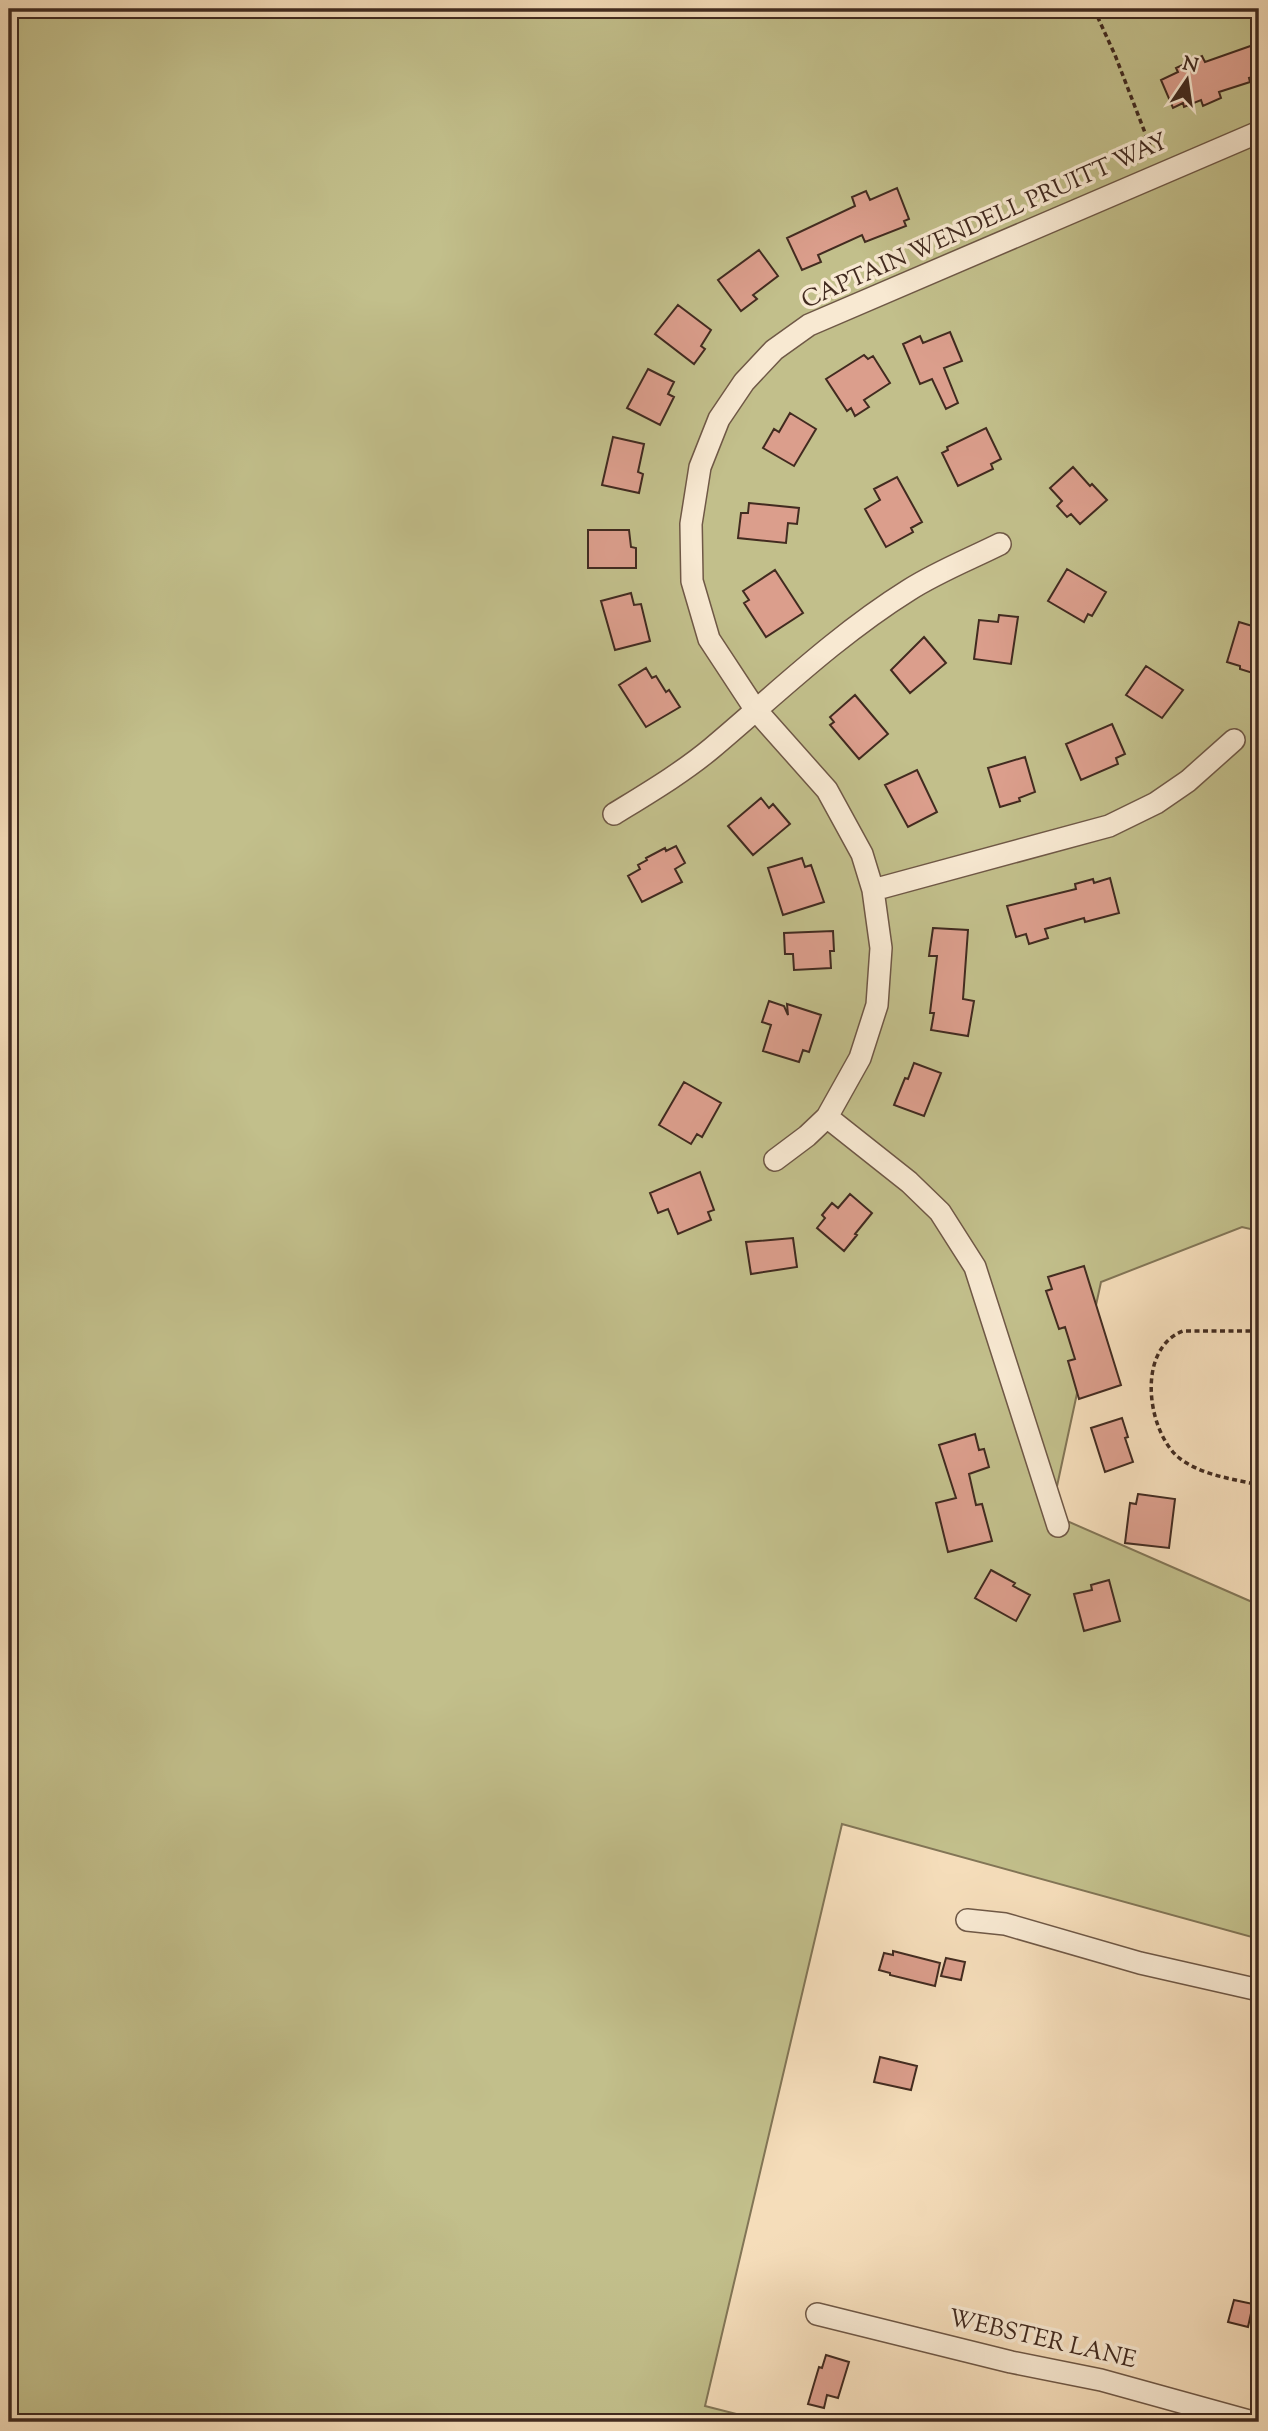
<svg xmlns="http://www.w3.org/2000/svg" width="1268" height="2431" viewBox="0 0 1268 2431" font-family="'Sorts Mill Goudy',serif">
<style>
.green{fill:#c2bf8b;stroke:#827556;stroke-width:2}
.building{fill:#db9e8c;stroke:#422b20;stroke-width:2}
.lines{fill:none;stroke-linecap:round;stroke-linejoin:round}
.street-casing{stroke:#6f5846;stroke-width:24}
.path{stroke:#422b20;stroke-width:3.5;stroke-dasharray:5 3.5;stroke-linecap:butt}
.street{stroke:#f8e9d2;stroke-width:21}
.labels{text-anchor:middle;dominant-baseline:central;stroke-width:7;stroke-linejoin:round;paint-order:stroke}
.street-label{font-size:24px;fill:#422b20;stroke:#f8e9d2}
</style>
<rect width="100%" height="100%" fill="#f5ddba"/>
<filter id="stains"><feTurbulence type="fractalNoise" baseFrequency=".00286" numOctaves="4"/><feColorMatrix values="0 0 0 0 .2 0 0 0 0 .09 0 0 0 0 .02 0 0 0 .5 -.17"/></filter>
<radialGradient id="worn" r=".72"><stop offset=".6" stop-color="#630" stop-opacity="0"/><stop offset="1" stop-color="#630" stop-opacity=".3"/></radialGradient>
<!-- green -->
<path class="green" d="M9 9H1257L1259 17V1231L1242 1227 1101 1282 1051 1514 1259 1605V1939L842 1824 705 2406 768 2422H9Z"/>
<!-- building -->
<path class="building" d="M1259 43V75L1249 78 1250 82 1219 92 1221 98 1203 106 1201 100 1184 107 1183 103 1173 108 1161 80 1178 72 1176 68 1202 56 1205 62Z
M897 188 909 219 904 221 906 226 865 242 862 235 818 255 821 262 802 270 787 238 855 206 852 197 866 191 870 200Z
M759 250 778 276 753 295 757 299 741 311 718 280Z
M678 305 711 330 701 346 705 349 694 364 655 334Z
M950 332 962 361 944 368 958 403 946 409 932 379 920 384 903 344 920 336 923 343Z
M864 355 868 359 873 356 890 383 864 400 869 407 855 416 851 408 847 411 826 379Z
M648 369 674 382 668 394 674 397 660 425 627 408Z
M790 413 816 429 794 466 763 448 774 429 779 432Z
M986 428 1001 459 991 464 993 469 958 486 942 453 948 450 947 447Z
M613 437 644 444 638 472 643 474 639 493 602 485Z
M1073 467 1090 486 1092 484 1107 500 1080 524 1071 514 1067 517 1057 506 1062 501 1050 488Z
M897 477 922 522 911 528 913 532 886 547 865 509 880 500 874 489Z
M749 503 799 508 797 524 788 523 786 543 738 538 741 513H748Z
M588 530H629L631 547 636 548V568H588Z
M1067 569 1106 592 1092 616 1088 614 1084 622 1048 601Z
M775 570 803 613 766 637 744 603 749 600 743 591Z
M631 593 634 605 641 604 650 641 615 650 601 601Z
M999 615 1018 617 1011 664 974 659 979 620 998 622Z
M1239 622 1259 628V675L1240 669V666L1227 662Z
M924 637 946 663 910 693 891 670Z
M1146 666 1183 690 1162 718 1126 695Z
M646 668 652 678 656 676 666 692 669 690 680 707 646 727 619 685Z
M855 695 888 734 859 759 830 725 834 722 830 717Z
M1112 724 1125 754 1116 758 1118 764 1081 780 1066 744Z
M1025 757 1035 792 1019 798 1020 801 1000 807 988 768Z
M917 770 937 812 908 827 885 785Z
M761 798 769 808 773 804 790 824 753 855 728 826Z
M676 846 685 863 675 869 682 882 642 902 628 876 640 869 638 865 647 860 646 858 665 848 666 851Z
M802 858 805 867 811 865 824 902 783 915 768 868Z
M1110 878 1119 913 1085 922 1084 918 1045 929 1048 938 1029 944 1026 934 1016 937 1007 906 1076 889 1075 884 1093 879 1094 883Z
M933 928 968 930 963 999 974 1001 968 1036 931 1030 934 1013H930L937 956H929Z
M833 931 834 951H830L831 968 794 970 793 954H785L784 933Z
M769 1001 784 1006 788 1015 787 1004 821 1015 809 1052 803 1050 799 1062 763 1051 771 1025 762 1022Z
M914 1063 941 1073 924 1116 894 1105 905 1078 908 1079Z
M684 1082 721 1103 702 1137 697 1134 691 1144 659 1125Z
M700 1172 714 1210 708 1212 711 1220 678 1234 668 1209 658 1213 650 1193Z
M850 1194 872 1213 855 1234 857 1235 844 1251 817 1228 825 1218 822 1215 832 1203 838 1208Z
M793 1238 797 1267 751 1274 746 1242Z
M1084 1266 1121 1385 1079 1399 1068 1361 1075 1359 1065 1327 1059 1329 1046 1291 1052 1289 1048 1277Z
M1122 1418 1128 1437 1125 1438 1133 1462 1105 1472 1091 1428Z
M975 1434 979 1450 984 1449 989 1467 969 1474 976 1505 982 1504 992 1541 948 1552 936 1503 956 1498 939 1445Z
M1138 1494 1175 1499 1169 1548 1125 1543 1130 1503 1136 1504Z
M991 1570 1015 1583 1013 1586 1030 1595 1016 1621 975 1598Z
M1109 1580 1120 1621 1084 1631 1074 1594 1092 1590 1091 1585Z
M893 1951 940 1963 935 1986 890 1975V1973L879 1970 884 1953 893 1955Z
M946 1958 965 1962 961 1980 941 1976Z
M880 2057 917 2066 911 2090 874 2082Z
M1234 2300 1253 2304 1248 2327 1228 2322Z
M826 2355 849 2362 838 2398 827 2395 824 2408 808 2404 819 2367 822 2368Z"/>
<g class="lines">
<defs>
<path id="street" d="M614 814C648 793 682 773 712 748 776 694 837 635 909 590 937 572 970 559 1000 544
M873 890 1109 826 1156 803 1188 781 1234 740
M827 1117 909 1182 940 1212 975 1267 1058 1526
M775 1160 807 1136 827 1117 860 1058 877 1005 881 948 873 890 862 854 827 790 755 709 709 639 692 581 691 524 700 467 719 419 744 382 774 350 809 325 1259 132
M967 1920 1005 1924 1140 1963 1259 1990
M817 2314 1011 2362 1101 2380 1253 2422"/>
</defs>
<!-- street casing -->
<use href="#street" class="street-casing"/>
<!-- path -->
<path class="path" d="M1094 9 1115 55 1154 156
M1259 1331H1183C1136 1349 1147 1430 1178 1457 1200 1475 1233 1479 1259 1485"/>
<!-- street -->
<use href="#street" class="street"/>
</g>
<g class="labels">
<!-- street labels -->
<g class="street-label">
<text transform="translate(985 222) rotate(-24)">CAPTAIN WENDELL PRUITT WAY</text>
<text transform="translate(1042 2340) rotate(13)">WEBSTER LANE</text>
</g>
</g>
<!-- margin -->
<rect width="1268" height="2431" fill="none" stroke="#f5ddba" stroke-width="35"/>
<rect x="10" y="10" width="1247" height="2410" fill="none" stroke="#422b20" stroke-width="3.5"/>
<rect x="18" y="18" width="1233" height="2396" fill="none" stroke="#422b20" stroke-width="2"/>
<!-- north arrow -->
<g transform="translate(1187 80) rotate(13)" stroke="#f8e9d2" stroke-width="5" paint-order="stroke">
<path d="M0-5L12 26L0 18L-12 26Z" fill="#422b20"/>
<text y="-10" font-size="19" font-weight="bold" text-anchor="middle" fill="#422b20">N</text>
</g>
<rect width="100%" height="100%" filter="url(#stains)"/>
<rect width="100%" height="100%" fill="url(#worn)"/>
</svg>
